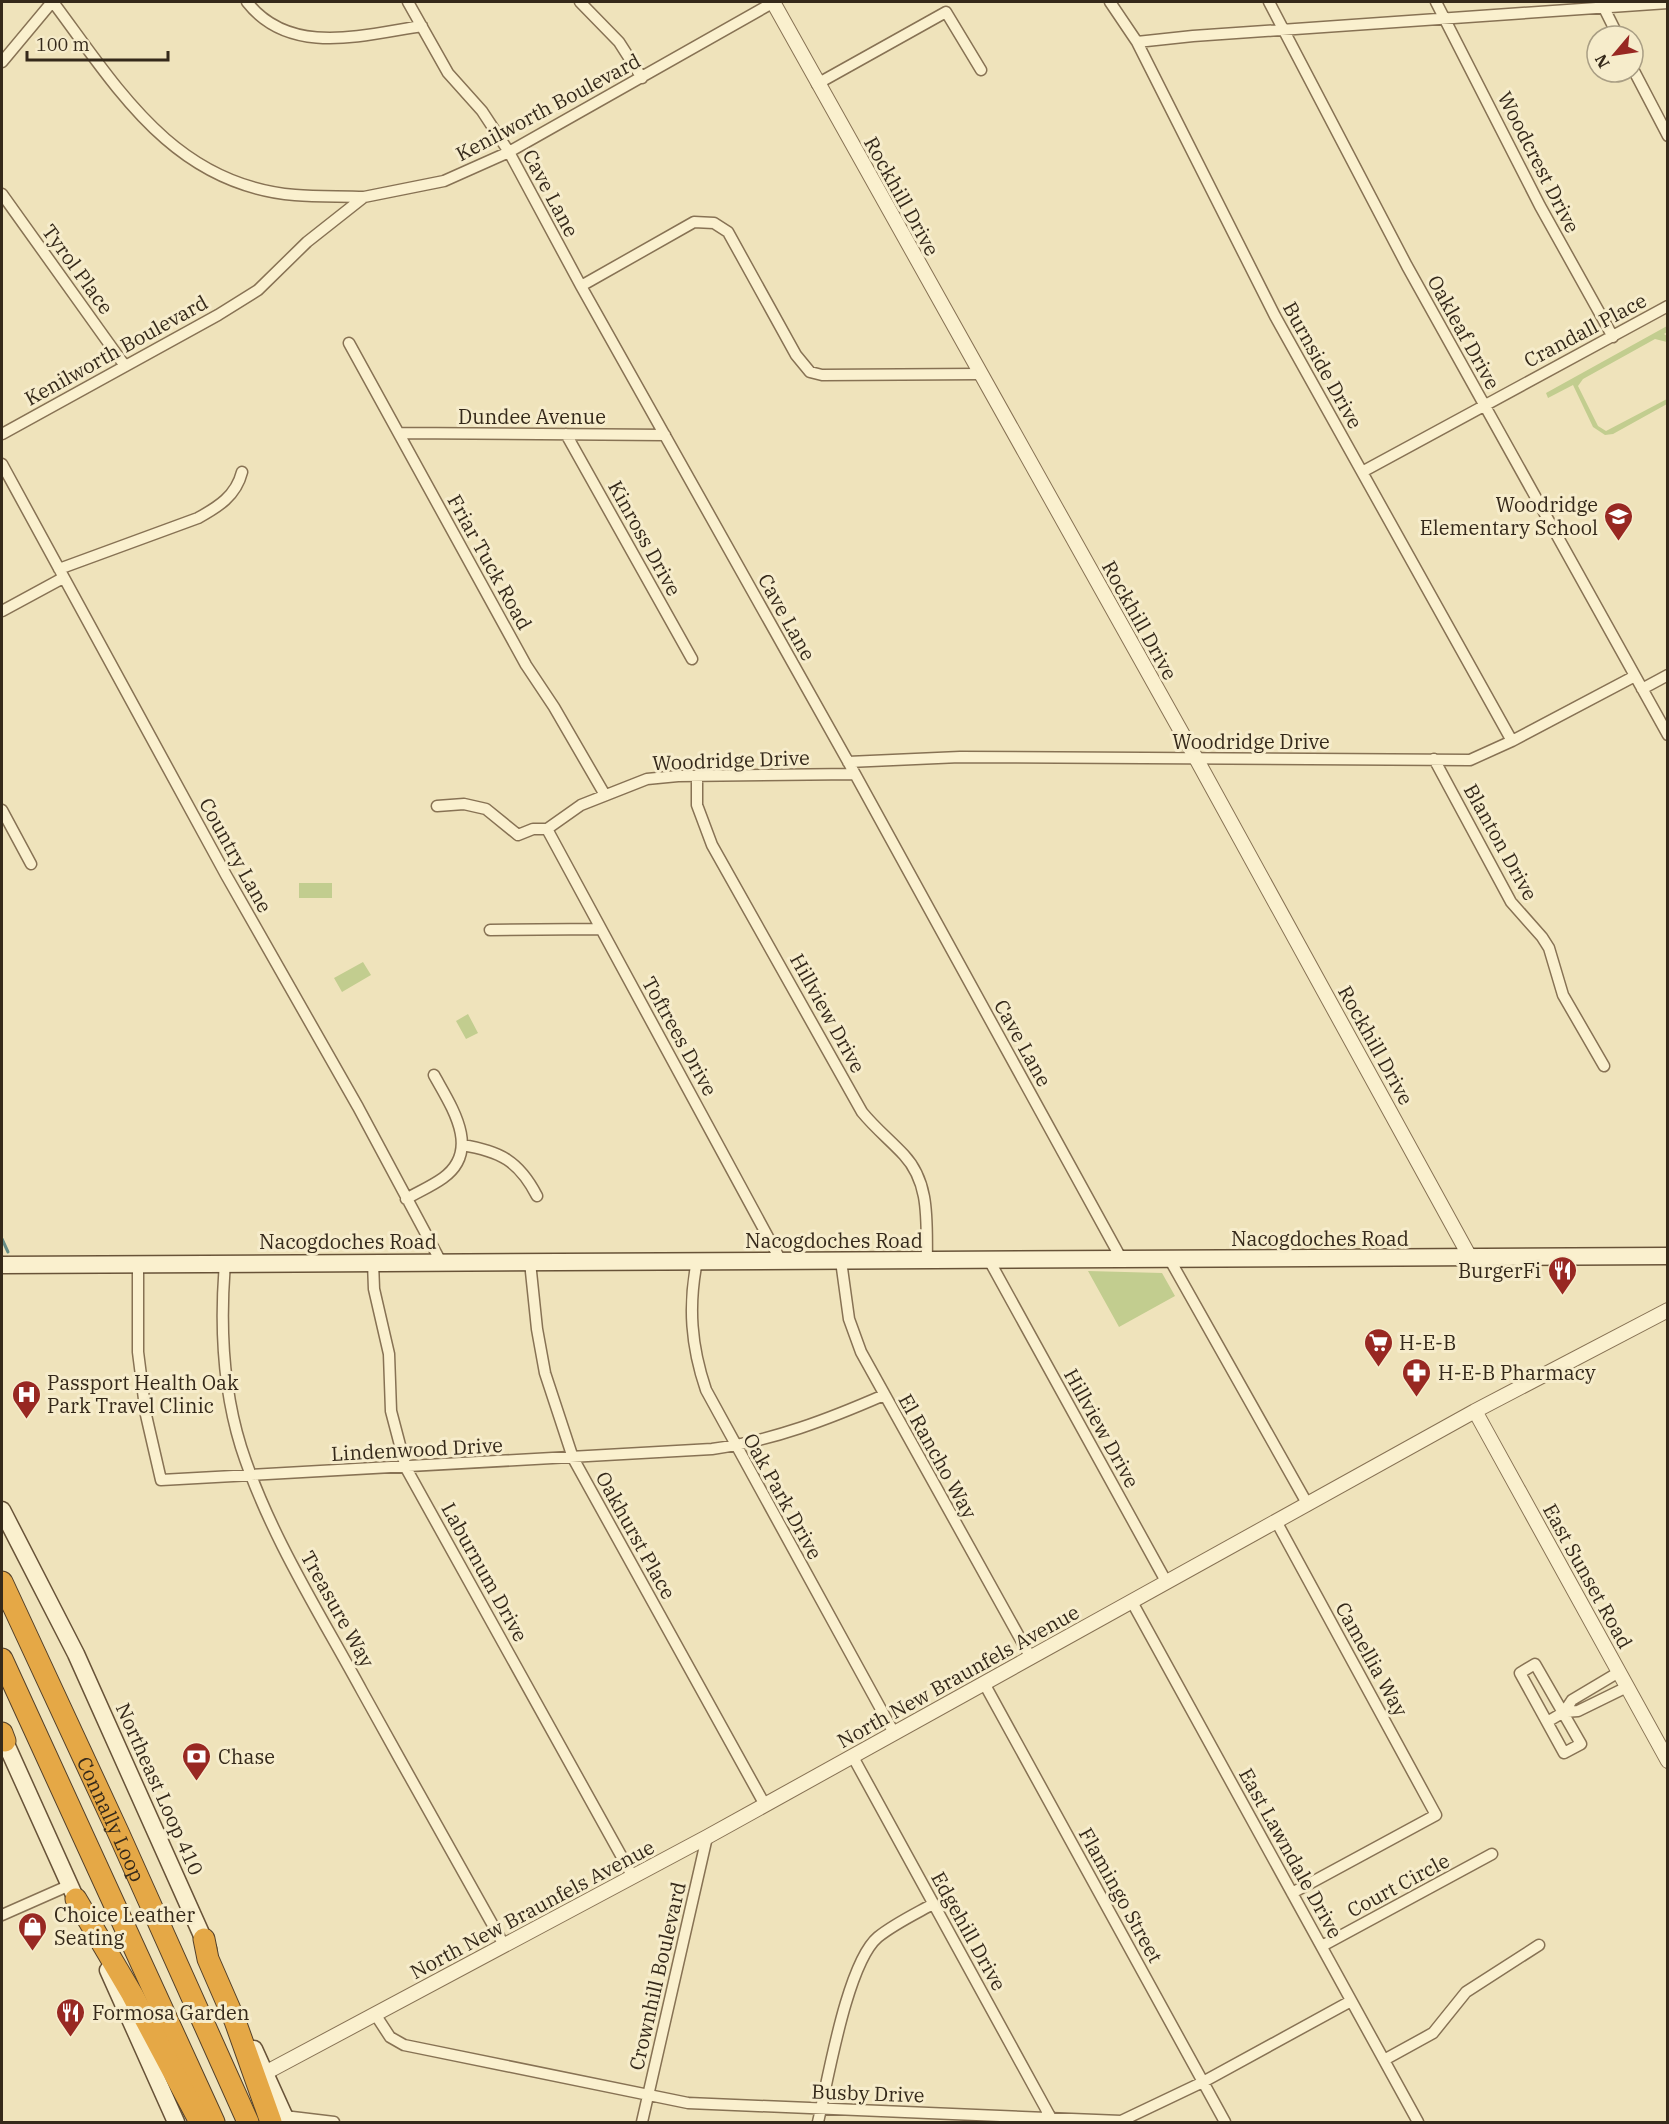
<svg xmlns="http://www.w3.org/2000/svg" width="1669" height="2124" viewBox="0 0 1669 2124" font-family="'IBM Plex Serif',serif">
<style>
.green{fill:#c2cd8f}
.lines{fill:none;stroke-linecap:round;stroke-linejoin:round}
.stream{stroke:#678d86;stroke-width:3}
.minor-casing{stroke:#877254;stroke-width:13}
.tertiary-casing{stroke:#877254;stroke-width:16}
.secondary-casing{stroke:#685338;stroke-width:19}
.motorway-casing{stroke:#544029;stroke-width:23}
.minor{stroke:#faf0ce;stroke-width:10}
.tertiary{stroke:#faf0ce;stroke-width:14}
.secondary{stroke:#faf0ce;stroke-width:16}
.motorway{stroke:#e5a846;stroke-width:21}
.labels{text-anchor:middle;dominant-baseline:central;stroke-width:6;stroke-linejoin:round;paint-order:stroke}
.street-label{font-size:20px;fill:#35291a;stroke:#f6eccb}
.poi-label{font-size:20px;fill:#35291a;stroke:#f6eccb;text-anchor:start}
</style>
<rect width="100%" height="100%" fill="#efe3bb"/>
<!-- green -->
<path class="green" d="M1667 326V332L1664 334 1667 336V342L1655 339 1583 379 1578 386 1598 426 1606 431 1667 399V404L1613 434 1605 435 1593 427 1573 385 1548 398 1546 393Z
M299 883H332V898H299Z
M363 962 371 975 342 992 334 978Z
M468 1014 478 1033 466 1039 456 1021Z
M1088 1271 1162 1273 1175 1296 1119 1327Z"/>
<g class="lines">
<!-- stream -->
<path class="stream" d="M2 1239 8 1252"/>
<defs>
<path id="minor" d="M53 2C118 89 174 185 295 195 318 197 341 196 364 197
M247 2C290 57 363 35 422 26
M408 2 448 73 482 111 509 152 581 286 855 774 1122 1260
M580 2 619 42 642 78
M1110 2 1137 42 1275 316 1512 741
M1269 2 1407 266 1668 735
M1436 2 1540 206 1613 337
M1602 4 1618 36
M1137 42 1193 36 1668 3
M2 62 52 2
M1633 69 1668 136
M817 84 946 12 981 70
M2 194 125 366
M581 286 694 222 714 223 728 232 796 355 810 372 822 375 980 374
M349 343 526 665 554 707 605 795
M399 433 665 435
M2 434 218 315 258 290 307 242 364 197 444 181 509 152 774 2
M566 434 692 659
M2 464 226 875 358 1107 441 1262
M1362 472 1668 306
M59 569 198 518C218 507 236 496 242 472
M2 611 63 578
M1642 689 1668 675
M1434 759 1511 902 1542 937 1549 948 1563 995 1604 1066
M848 762 960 757 1470 760 1512 741 1635 676
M697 777V805L712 845 862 1112C875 1128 890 1140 904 1155 931 1184 926 1224 927 1260
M437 806 464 804 486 809 518 835 533 829H547
M2 810 31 864
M547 829 781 1261
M547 829 581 805 647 779 678 776 855 774
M490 930 601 929
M462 1145C500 1151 519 1161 537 1196
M406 1199C418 1192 432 1186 443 1178 482 1150 451 1106 434 1075
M989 1260 1167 1583
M1170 1260 1308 1505
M697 1261C688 1306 691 1346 706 1390L894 1733
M841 1261 849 1319 861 1352 1031 1658
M373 1262 374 1289 389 1354 391 1411 406 1468 633 1877
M530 1262 537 1329 545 1373 573 1458 765 1805
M138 1263V1352L146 1415 161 1480 712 1449C772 1441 829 1419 884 1395
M225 1263C220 1323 223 1389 241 1447 269 1534 319 1612 362 1691 409 1776 457 1861 504 1945
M1276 1521 1436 1815 1292 1893
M1132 1602 1418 2122
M1535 1664 1581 1744 1564 1753 1520 1673Z
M985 1685 1225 2122
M1564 1712 1578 1711 1627 1687
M1547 1722 1564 1712 1572 1700 1619 1672
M853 1757 1052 2120
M2 1915 70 1885
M1322 1946 1492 1854
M375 2014 390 2037 404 2045 688 2103 1121 2121 1203 2082 1351 2001
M1384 2060 1433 2033 1466 1992 1539 1945
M284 2116 334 2122
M642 2122 707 1837
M818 2122C828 2080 847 1963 878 1937 894 1924 915 1914 933 1904"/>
<path id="tertiary" d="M773 2 1197 760 1471 1259
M1475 1411 1668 1761
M265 2073 707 1837 1475 1411 1668 1310"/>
<path id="secondary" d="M2 1265 1668 1256
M2 1510 76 1654 208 1949
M2 1735 80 1908
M108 1970 176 2122
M254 2049 287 2122"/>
<g id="motorway">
<path id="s1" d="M2 1582 118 1832 248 2122"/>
<path d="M2 1659 214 2122"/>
<path d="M2 1733 5 1741"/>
<path d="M76 1899 132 1994 200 2122"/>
<path d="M204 1939 208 1959 235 2021 271 2122"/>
</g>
</defs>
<!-- minor casing -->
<use href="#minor" class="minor-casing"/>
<!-- tertiary casing -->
<use href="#tertiary" class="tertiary-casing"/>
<!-- secondary casing -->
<use href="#secondary" class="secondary-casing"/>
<!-- motorway casing -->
<use href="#motorway" class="motorway-casing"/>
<!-- minor -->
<use href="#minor" class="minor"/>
<!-- tertiary -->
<use href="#tertiary" class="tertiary"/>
<!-- secondary -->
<use href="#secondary" class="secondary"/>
<!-- motorway -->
<use href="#motorway" class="motorway"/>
</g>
<!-- icons -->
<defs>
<symbol id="school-pin" viewBox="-11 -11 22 30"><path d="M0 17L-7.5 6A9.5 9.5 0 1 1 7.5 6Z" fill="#982822" stroke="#f6eccb"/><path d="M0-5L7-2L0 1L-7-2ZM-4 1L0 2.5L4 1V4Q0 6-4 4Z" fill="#fff"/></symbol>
<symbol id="restaurant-pin" viewBox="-11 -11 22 30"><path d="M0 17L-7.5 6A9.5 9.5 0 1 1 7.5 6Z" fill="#982822" stroke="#f6eccb"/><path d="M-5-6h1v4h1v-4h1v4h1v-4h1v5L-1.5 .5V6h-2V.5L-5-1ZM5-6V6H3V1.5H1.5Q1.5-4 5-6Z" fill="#fff"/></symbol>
<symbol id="supermarket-pin" viewBox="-11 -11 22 30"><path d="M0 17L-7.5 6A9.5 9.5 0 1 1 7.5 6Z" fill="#982822" stroke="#f6eccb"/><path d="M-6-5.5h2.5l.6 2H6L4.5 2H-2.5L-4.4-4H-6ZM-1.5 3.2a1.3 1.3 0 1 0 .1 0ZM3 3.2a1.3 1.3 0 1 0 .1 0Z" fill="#fff"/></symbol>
<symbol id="pharmacy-pin" viewBox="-11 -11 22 30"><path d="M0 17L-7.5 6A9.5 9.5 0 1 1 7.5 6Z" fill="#982822" stroke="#f6eccb"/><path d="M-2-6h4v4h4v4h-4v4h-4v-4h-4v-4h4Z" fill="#fff"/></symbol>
<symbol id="hospital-pin" viewBox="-11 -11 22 30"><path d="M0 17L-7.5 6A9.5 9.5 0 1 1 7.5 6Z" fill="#982822" stroke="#f6eccb"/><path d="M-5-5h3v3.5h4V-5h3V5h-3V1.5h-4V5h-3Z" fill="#fff"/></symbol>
<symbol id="bank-pin" viewBox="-11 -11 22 30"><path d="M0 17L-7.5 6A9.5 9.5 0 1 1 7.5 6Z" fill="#982822" stroke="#f6eccb"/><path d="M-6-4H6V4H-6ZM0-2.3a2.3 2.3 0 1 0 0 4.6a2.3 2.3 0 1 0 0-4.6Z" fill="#fff"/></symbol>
<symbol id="shop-pin" viewBox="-11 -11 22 30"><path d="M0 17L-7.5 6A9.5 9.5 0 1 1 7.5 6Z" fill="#982822" stroke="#f6eccb"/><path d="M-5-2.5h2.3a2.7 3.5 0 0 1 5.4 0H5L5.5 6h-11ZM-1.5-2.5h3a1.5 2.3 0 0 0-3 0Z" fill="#fff"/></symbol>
</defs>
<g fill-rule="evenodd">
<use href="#school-pin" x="1602" y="500" width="33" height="45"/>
<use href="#restaurant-pin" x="1546" y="1254" width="33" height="45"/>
<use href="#supermarket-pin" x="1362" y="1326" width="33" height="45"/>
<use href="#pharmacy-pin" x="1400" y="1356" width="33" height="45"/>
<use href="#hospital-pin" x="10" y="1378" width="33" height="45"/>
<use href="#bank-pin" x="180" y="1740" width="33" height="45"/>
<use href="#shop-pin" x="16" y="1910" width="33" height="45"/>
<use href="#restaurant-pin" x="54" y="1996" width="33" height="45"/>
</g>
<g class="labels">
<!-- street labels -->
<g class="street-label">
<text transform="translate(548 107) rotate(-28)">Kenilworth Boulevard</text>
<text transform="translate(1539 162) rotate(63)">Woodcrest Drive</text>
<text transform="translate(551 193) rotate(62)">Cave Lane</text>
<text transform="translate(902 196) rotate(61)">Rockhill Drive</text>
<text transform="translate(78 269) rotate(54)">Tyrol Place</text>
<text transform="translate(1585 330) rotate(-28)">Crandall Place</text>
<text transform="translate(1464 332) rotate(61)">Oakleaf Drive</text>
<text transform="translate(116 350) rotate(-29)">Kenilworth Boulevard</text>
<text transform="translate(1323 365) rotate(61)">Burnside Drive</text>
<text x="532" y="416">Dundee Avenue</text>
<text transform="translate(645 538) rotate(61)">Kinross Drive</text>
<text transform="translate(490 562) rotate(61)">Friar Tuck Road</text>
<text transform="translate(787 617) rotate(61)">Cave Lane</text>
<text transform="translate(1140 620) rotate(61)">Rockhill Drive</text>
<text x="1251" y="741">Woodridge Drive</text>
<text transform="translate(731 760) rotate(-2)">Woodridge Drive</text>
<text transform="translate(1501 842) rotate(61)">Blanton Drive</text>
<text transform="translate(236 855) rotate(61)">Country Lane</text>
<text transform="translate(828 1013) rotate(61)">Hillview Drive</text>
<text transform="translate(680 1036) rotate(61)">Toftrees Drive</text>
<text transform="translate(1023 1043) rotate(61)">Cave Lane</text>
<text transform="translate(1376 1045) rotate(61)">Rockhill Drive</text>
<text x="1320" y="1238">Nacogdoches Road</text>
<text x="834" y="1240">Nacogdoches Road</text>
<text x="348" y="1241">Nacogdoches Road</text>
<text transform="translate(1102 1428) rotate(61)">Hillview Drive</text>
<text transform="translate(417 1449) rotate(-3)">Lindenwood Drive</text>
<text transform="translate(938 1456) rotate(61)">El Rancho Way</text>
<text transform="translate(783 1496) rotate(61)">Oak Park Drive</text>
<text transform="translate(636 1535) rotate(61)">Oakhurst Place</text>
<text transform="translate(485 1572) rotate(61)">Laburnum Drive</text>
<text transform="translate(1588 1576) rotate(61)">East Sunset Road</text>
<text transform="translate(338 1609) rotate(61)">Treasure Way</text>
<text transform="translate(1372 1659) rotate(61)">Camellia Way</text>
<text transform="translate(958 1676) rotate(-29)">North New Braunfels Avenue</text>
<text transform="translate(160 1789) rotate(66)">Northeast Loop 410</text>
<text stroke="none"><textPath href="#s1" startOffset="261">Connally Loop</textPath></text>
<text transform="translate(1291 1853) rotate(61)">East Lawndale Drive</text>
<text transform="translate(1398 1885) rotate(-28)">Court Circle</text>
<text transform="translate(1121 1895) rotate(61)">Flamingo Street</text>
<text transform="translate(532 1909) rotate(-28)">North New Braunfels Avenue</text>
<text transform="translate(969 1931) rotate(61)">Edgehill Drive</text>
<text transform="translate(657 1976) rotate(-77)">Crownhill Boulevard</text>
<text transform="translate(868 2093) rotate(2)">Busby Drive</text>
</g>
<!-- poi labels -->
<g class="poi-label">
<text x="1598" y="504" text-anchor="end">Woodridge<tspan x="1598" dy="23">Elementary School</tspan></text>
<text x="1541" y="1270" text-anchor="end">BurgerFi</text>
<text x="1399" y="1342">H-E-B</text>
<text x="1438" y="1372">H-E-B Pharmacy</text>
<text x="47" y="1382">Passport Health Oak<tspan x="47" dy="23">Park Travel Clinic</tspan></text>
<text x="218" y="1756">Chase</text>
<text x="54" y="1914">Choice Leather<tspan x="54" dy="23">Seating</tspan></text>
<text x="92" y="2012">Formosa Garden</text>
</g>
</g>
<!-- border -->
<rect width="1669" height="2124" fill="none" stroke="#35291a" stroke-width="6"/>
<!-- north arrow -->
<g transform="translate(1615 54) rotate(241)"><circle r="28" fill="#f6eccb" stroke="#a99e84" stroke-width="1.5"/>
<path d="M0-4.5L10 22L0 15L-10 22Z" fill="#982822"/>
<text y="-9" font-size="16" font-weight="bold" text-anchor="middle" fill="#35291a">N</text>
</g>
<!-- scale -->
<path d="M27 51v9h141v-9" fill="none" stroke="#35291a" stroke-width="3"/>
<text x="36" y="51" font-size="18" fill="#35291a" stroke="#f6eccb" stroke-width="4.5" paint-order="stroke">100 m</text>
</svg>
